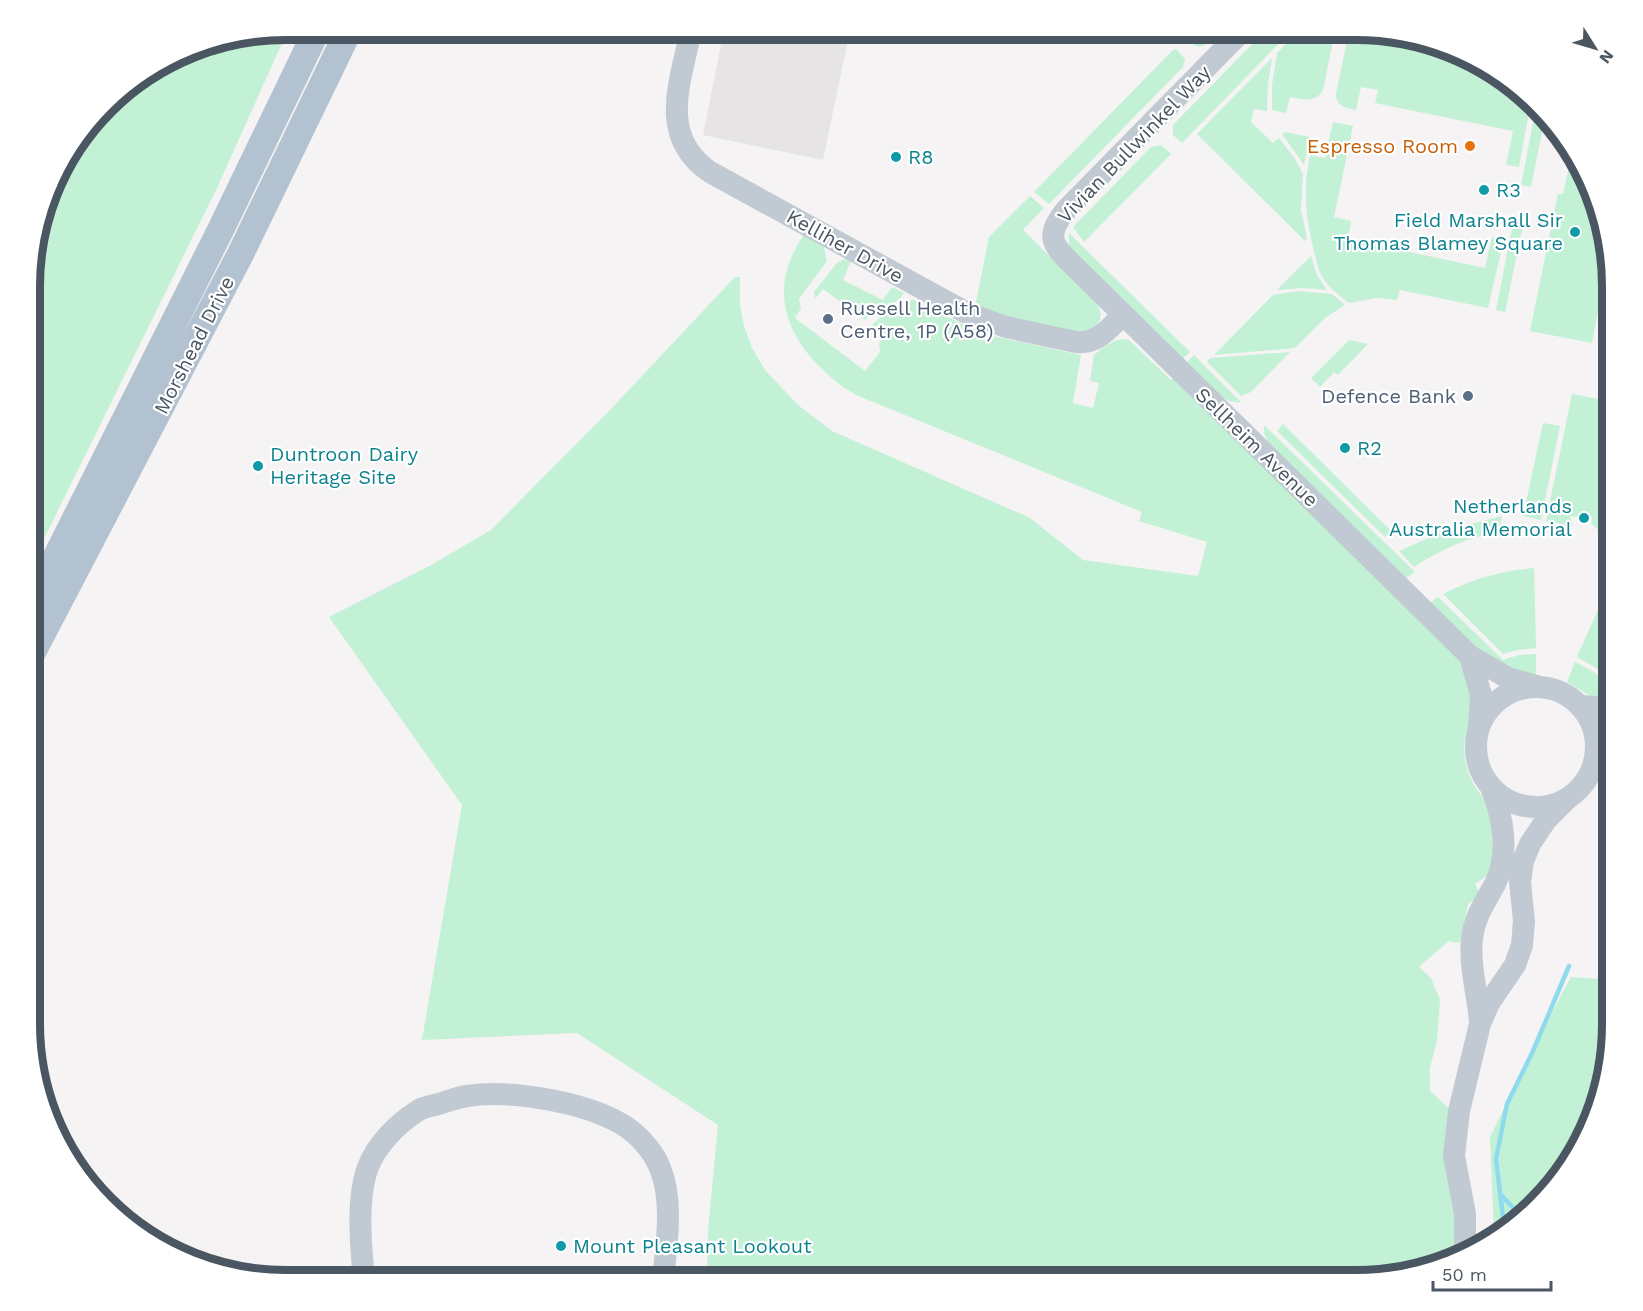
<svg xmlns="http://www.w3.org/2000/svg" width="1643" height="1311" viewBox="0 0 1643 1311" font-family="'Work Sans',sans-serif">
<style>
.education{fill:#e6e4e5}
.green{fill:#c3f1d5}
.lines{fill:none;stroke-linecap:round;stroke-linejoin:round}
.stream{stroke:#90daee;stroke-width:4.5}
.minor{stroke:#c1cad2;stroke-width:22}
.major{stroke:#b3c2d1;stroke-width:27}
.food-dot{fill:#e8710a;stroke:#fff;stroke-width:2}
.culture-dot{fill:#0f9aa8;stroke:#fff;stroke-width:2}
.service-dot{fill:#5c6f8a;stroke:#fff;stroke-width:2}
.labels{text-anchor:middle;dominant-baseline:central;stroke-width:4.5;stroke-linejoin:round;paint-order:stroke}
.street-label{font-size:20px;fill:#4a5661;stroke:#fff}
.food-label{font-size:20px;fill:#c56008;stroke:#fff;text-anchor:end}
.culture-label{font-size:20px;fill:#0d838f;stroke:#fff;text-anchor:start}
.service-label{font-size:20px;fill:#4e5e75;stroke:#fff;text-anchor:start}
.rim{fill:none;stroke:#4a5661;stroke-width:8}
</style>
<rect width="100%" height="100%" fill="#f5f3f3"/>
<!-- education -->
<path class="education" d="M724 30H850L823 160 703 135Z"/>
<!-- green -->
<path class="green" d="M288 30 216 190 32 563V253L64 159 118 93 204 44Z
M1193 30H1219L1205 45 1199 47 1194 45 1186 37Z
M1266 30H1292L1182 143 1173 135V125Z
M1299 30 1335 31 1323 90C1315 104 1303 99 1290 97L1286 113 1272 110V85L1277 53Z
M1349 31H1373L1454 49 1526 94 1531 101 1519 167 1506 165 1513 131 1375 103 1378 90 1361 87 1356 110C1346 108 1336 106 1336 94Z
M1176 49 1185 59 1183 67 1049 204 1034 192 1173 50Z
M1272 58 1268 84 1267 111 1254 109 1251 122 1273 143 1279 138 1295 159 1303 174 1301 210 1307 238 1305 241 1197 134Z
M1536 107 1545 118 1531 187 1521 185Z
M1333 122 1353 126 1334 217 1351 221 1348 239 1485 268 1492 237 1504 239 1488 308 1400 290 1397 300 1376 298 1349 303C1340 296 1329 288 1323 278 1317 269 1316 257 1313 247 1305 212 1303 191 1310 155L1325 158Z
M1285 132 1310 137 1304 165 1282 134Z
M1161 145 1171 154 1084 242 1073 227 1151 147Z
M1572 154 1587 173 1609 269H1606L1592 343 1530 331 1558 194H1563Z
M1030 196 1044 208 1023 230 1096 302C1105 316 1100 324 1088 333L1031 324 975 307 989 237Z
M1513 223 1523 225 1505 312 1496 310Z
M1069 233 1190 352 1182 359 1069 246Z
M804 235 824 247 827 261 799 299 801 308 795 318 865 371 880 352 879 343 884 335 872 325 884 314 905 308 912 299 968 327 993 336 1081 355 1073 403 1093 408 1099 383 1090 381 1094 355C1104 347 1116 336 1129 340L1171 380 1173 378 1465 664C1467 679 1472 695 1473 710 1473 718 1468 726 1466 733 1460 760 1470 788 1491 805L1493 872 1475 884 1481 895 1468 904 1460 943 1449 941 1419 967 1431 978 1440 1000 1437 1040 1430 1068V1091L1453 1112 1457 1243 1455 1261 1356 1281H707L708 1230 718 1125 577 1033 422 1040 462 805 329 617 433 564 491 530 610 410 735 277H740V305L744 326 752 348 765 370 798 405 832 431 1030 518 1083 560 1198 576 1207 542 1139 521 1142 512 861 397C843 389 830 377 817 364 780 325 772 280 804 235Z
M1311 256 1317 275 1327 290 1303 288 1277 290Z
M845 259 851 261 843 280 883 300 892 287 904 293C898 306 877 305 865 320L823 289 815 299 814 292 837 263Z
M1299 291 1332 294 1345 305 1325 318 1295 348 1214 355 1273 295Z
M1349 340 1368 344 1338 375 1334 372 1320 387 1311 378Z
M1290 352 1251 392 1241 396 1207 362 1210 358Z
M1194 355 1241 402C1222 406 1199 376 1186 363Z
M1572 394 1613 402V534L1601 532 1591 524 1592 517 1587 512H1581L1577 517 1570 516 1573 526 1546 521Z
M1543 423 1560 426 1541 520 1523 516Z
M1283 424 1391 531 1385 537 1277 431Z
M1264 425 1415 572 1406 578 1268 443 1264 433Z
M1502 516 1499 532C1468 537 1440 550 1414 567L1399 551 1447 530Z
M1534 568 1536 648 1518 650 1503 654 1443 594C1473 579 1501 571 1534 568Z
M1610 583 1613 584V683L1598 669 1577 657Z
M1438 597 1503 660 1519 655 1536 654V676L1499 668 1430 603Z
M1575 662C1593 671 1613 680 1613 703L1592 697 1567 682Z
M1612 965V1042L1593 1123 1549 1194 1494 1233 1490 1137 1544 1027 1571 977 1599 979Z"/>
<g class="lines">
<!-- stream -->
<path class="stream" d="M1501 1195 1520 1215
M1504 1226 1496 1159 1507 1104 1533 1051 1569 966"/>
<!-- minor -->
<path class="minor" d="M691 30C681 81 657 136 710 172L967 313 1006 327 1076 342C1098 344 1108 329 1123 315
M1243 30 1066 210C1042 239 1055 247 1077 269L1470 656 1508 678 1540 687
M1470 656 1481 695 1479 727
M1476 747a60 60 0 1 1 120 0a60 60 0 1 1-120 0Z
M1580 706 1613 708
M1480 1022C1478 995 1469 966 1472 939 1474 918 1485 902 1495 884 1510 854 1503 815 1490 785
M1465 1254V1214L1454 1156 1459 1111 1480 1024 1489 1003 1515 965 1522 945 1524 921 1520 882 1523 861 1530 844 1546 820 1568 798
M364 1281C361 1247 356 1199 368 1167 377 1144 398 1123 419 1110 426 1106 437 1105 445 1102 452 1100 460 1097 467 1096 512 1089 597 1103 633 1132 644 1141 655 1155 660 1168 674 1202 666 1245 663 1281"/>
<!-- major -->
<path class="major" d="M32 605 220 231 317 30
M31 655 241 253 349 30"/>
</g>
<!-- markers -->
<circle class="food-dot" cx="1470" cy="146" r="6"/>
<g class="culture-dot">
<circle cx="896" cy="157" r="6"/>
<circle cx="1484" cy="190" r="6"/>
<circle cx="1575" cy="232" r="6"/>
<circle cx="1345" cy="448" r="6"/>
<circle cx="258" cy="466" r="6"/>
<circle cx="1584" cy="518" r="6"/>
<circle cx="561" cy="1246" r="6"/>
</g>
<g class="service-dot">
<circle cx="828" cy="319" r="6"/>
<circle cx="1468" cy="396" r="6"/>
</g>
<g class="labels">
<!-- street labels -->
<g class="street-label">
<text transform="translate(1134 144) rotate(-46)">Vivian Bullwinkel Way</text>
<text transform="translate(845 246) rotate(29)">Kelliher Drive</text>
<text transform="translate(194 345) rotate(-63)">Morshead Drive</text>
<text transform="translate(1257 447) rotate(44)">Sellheim Avenue</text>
</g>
<!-- food labels -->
<g class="food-label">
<text x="1458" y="146">Espresso Room</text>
</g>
<!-- culture labels -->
<g class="culture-label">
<text x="908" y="157">R8</text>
<text x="1496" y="190">R3</text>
<text x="1563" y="220" text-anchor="end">Field Marshall Sir<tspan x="1563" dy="23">Thomas Blamey Square</tspan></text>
<text x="1357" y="448">R2</text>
<text x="270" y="454">Duntroon Dairy<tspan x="270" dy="23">Heritage Site</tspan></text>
<text x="1572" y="506" text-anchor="end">Netherlands<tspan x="1572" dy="23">Australia Memorial</tspan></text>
<text x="573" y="1246">Mount Pleasant Lookout</text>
</g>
<!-- service labels -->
<g class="service-label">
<text x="840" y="308">Russell Health<tspan x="840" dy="23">Centre, 1P (A58)</tspan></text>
<text x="1456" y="396" text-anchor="end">Defence Bank</text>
</g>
</g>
<!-- crop -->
<path d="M0 0H1643V1311H0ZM286 40H1356A246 246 0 0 1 1602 286V1024A246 246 0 0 1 1356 1270H286A246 246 0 0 1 40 1024V286A246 246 0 0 1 286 40Z" fill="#fff" fill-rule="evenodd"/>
<path class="rim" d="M286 40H1356A246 246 0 0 1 1602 286V1024A246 246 0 0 1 1356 1270H286A246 246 0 0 1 40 1024V286A246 246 0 0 1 286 40Z"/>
<!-- north arrow -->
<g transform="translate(1595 48) rotate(127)" stroke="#ffffff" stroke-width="4.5" paint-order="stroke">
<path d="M0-4.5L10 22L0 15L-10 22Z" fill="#4a5661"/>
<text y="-9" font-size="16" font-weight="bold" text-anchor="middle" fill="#4a5661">N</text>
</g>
<!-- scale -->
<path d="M1433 1281v9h118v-9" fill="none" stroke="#4a5661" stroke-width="3"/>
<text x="1442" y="1281" font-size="18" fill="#4a5661" stroke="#ffffff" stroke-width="4.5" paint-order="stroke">50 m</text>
</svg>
